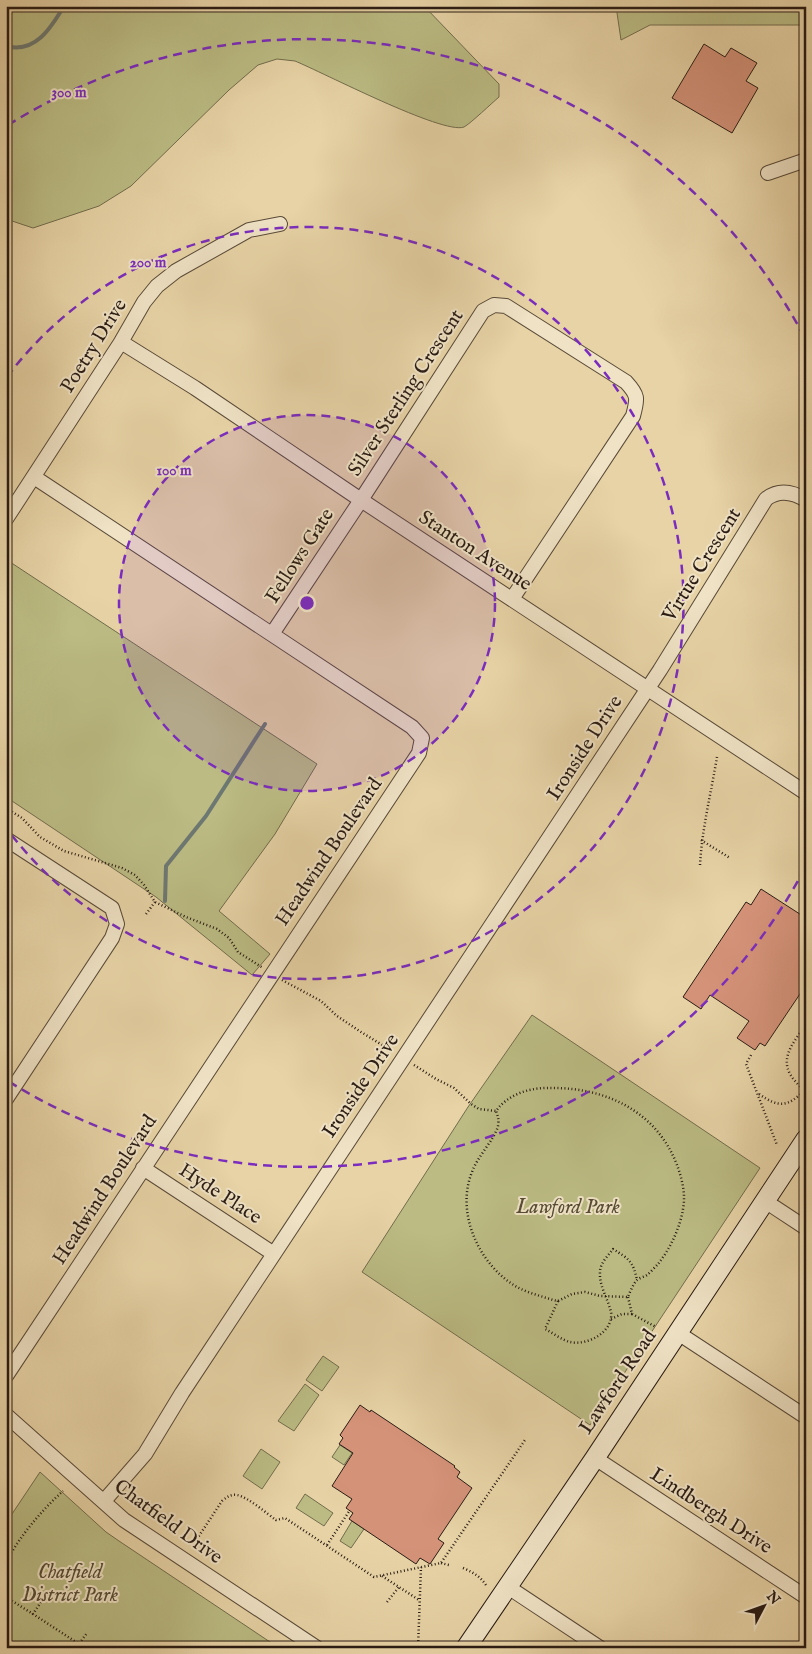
<svg xmlns="http://www.w3.org/2000/svg" width="812" height="1654" viewBox="0 0 812 1654" font-family="'IM FELL English',serif">
<style>
.green{fill:#bbbb83;stroke:#726c4c}
.lines{fill:none;stroke-linecap:round;stroke-linejoin:round}
.stream{stroke:#6d7872;stroke-width:4}
.building{fill:#d49279;stroke:#2a1c14}
.street-casing{stroke:#594a38;stroke-width:16}
.secondary-casing{stroke:#2a1c14;stroke-width:21}
.path{stroke:#2a1c14;stroke-width:2.5;stroke-dasharray:1 2.5;stroke-linecap:butt}
.street{stroke:#efe2c5;stroke-width:14}
.secondary{stroke:#efe2c5;stroke-width:19}
.ring{fill:none;stroke:#7b2cbf;stroke-width:2.5;stroke-dasharray:9 6}
.labels{text-anchor:middle;dominant-baseline:central;stroke-width:4;stroke-linejoin:round;paint-order:stroke}
.street-label{font-size:20px;fill:#2a1c14;stroke:#efe2c5}
.park-label{font-size:20px;font-style:italic;fill:#564c35;stroke:#efe2c5}
.centre{fill:#7b2cbf;stroke:#efe2c5;stroke-width:2.5}
.ring-label{font-size:15px;text-anchor:middle;font-weight:bold;fill:#7b2cbf;stroke:#efe2c5;stroke-width:4;stroke-linejoin:round;paint-order:stroke}
</style>
<rect width="100%" height="100%" fill="#e7d3a6"/>
<filter id="stains"><feTurbulence type="fractalNoise" baseFrequency=".004" numOctaves="4"/><feColorMatrix values="0 0 0 0 .2 0 0 0 0 .09 0 0 0 0 .02 0 0 0 .5 -.17"/></filter>
<radialGradient id="worn" r=".72"><stop offset=".6" stop-color="#630" stop-opacity="0"/><stop offset="1" stop-color="#630" stop-opacity=".3"/></radialGradient>
<!-- green -->
<path class="green" d="M6 6H424L499 84V97C493 102 470 124 464 127 443 135 322 72 295 61L277 59 258 65 229 90 131 186 99 206 33 228 6 219Z
M616 6H806V25H650L621 40Z
M7 560 317 764 275 834 219 911 270 954 252 975 156 897 6 797Z
M532 1015 760 1168 590 1425 362 1272 468 1107Z
M323 1356 339 1367 322 1391 306 1380Z
M305 1384 319 1395 294 1431 278 1421Z
M340 1445 352 1453 344 1465 332 1457Z
M261 1449 280 1462 262 1489 243 1476Z
M40 1472 106 1532 119 1541 279 1648H6V1523Z
M305 1494 333 1513 324 1526 296 1508Z
M352 1521 364 1529 351 1548 340 1541Z"/>
<g class="lines">
<!-- stream -->
<path class="stream" d="M6 46C35 54 51 28 64 6
M165 901 166 866 206 816 265 724"/>
</g>
<!-- building -->
<path class="building" d="M704 44 725 57 731 48 757 63 746 81 758 88 732 133 672 98Z
M761 889 806 918V985L765 1046 760 1043 755 1050 737 1038 749 1021 710 995 701 1009 683 997 746 902 751 905Z
M360 1405 370 1412 371 1410 455 1466 454 1467 460 1472 457 1477 472 1488 438 1539 444 1543 430 1564 420 1558 416 1564 349 1519 353 1513 346 1508 352 1499 332 1486 353 1453 339 1444 343 1438 340 1435Z"/>
<g class="lines">
<defs>
<path id="street" d="M768 173 806 160
M121 342 195 388 361 500 806 793
M6 519 121 342 144 302 157 286 176 271 249 230 280 224
M272 634 361 500 483 311 494 305 506 306 626 382C638 395 638 398 633 416L512 599
M6 839 112 908 117 924 112 938 6 1099
M143 1168 274 1254
M765 1201 806 1228
M678 1333 806 1417
M6 1376 419 753 422 738 412 727 34 477
M6 1415 124 1520 317 1648
M595 1458 806 1597
M104 1501 145 1454 182 1393 660 670 766 499C779 489 793 492 806 500
M508 1587 600 1648"/>
<path id="secondary" d="M466 1648 595 1458 806 1139"/>
</defs>
<!-- street casing -->
<use href="#street" class="street-casing"/>
<!-- secondary casing -->
<use href="#secondary" class="secondary-casing"/>
<!-- path -->
<path class="path" d="M6 808 22 818 40 837 64 851 122 868 135 875 144 885 155 902 186 917 217 929 229 938 238 952 263 968
M701 840 730 858
M700 865C702 829 711 793 717 757
M146 914 155 902
M282 980 321 1001 337 1016 361 1032 392 1051
M806 1025C796 1039 780 1056 790 1074 794 1081 801 1087 806 1093
M751 1055 746 1064 777 1145
M414 1065 436 1079 454 1088 471 1104 479 1109 496 1111C509 1093 532 1087 553 1088 607 1088 657 1112 677 1165 682 1179 686 1194 683 1209 680 1228 670 1249 658 1264 655 1267 651 1272 647 1275 644 1277 639 1278 637 1280 633 1284 630 1292 628 1297L600 1296 585 1292 572 1294 558 1301 553 1300C541 1296 528 1293 517 1287 480 1266 455 1214 472 1172 477 1157 495 1139 498 1126 499 1120 498 1116 496 1111
M759 1094C779 1108 787 1107 804 1091
M628 1297 632 1314 656 1327
M558 1301 545 1329C553 1333 562 1340 570 1342 587 1346 614 1332 611 1312 608 1299 599 1286 600 1272 600 1263 608 1256 613 1249 629 1259 633 1261 637 1280
M611 1319 622 1314H632
M193 1545 222 1501C227 1497 231 1494 237 1495 248 1497 266 1513 276 1520L285 1518 374 1577 441 1563 525 1440
M327 1545 350 1510
M6 1562C20 1536 41 1511 63 1491
M441 1563 449 1565
M463 1568C472 1572 480 1576 486 1585
M382 1576 419 1600
M6 1597 33 1614
M41 1602 33 1614 79 1644
M387 1602 399 1587
M84 1648 79 1644 87 1633
M418 1648 421 1567"/>
<!-- street -->
<use href="#street" class="street"/>
<!-- secondary -->
<use href="#secondary" class="secondary"/>
</g>
<!-- distance rings -->
<circle cx="307" cy="603" r="188" fill="#7b2cbf" fill-opacity=".12"/>
<g class="ring">
<circle cx="307" cy="603" r="188"/>
<path d="M7 377A376 376 0 1 1 7 829"/>
<path d="M805 868A564 564 0 0 1 8 1081M8 125A564 564 0 0 1 805 338"/>
</g>
<g class="labels">
<!-- street labels -->
<g class="street-label">
<text transform="translate(94 346) rotate(-58)">Poetry Drive</text>
<text transform="translate(406 393) rotate(-57)">Silver Sterling Crescent</text>
<text transform="translate(475 551) rotate(33)">Stanton Avenue</text>
<text transform="translate(300 556) rotate(-57)">Fellows Gate</text>
<text transform="translate(702 565) rotate(-58)">Virtue Crescent</text>
<text transform="translate(585 748) rotate(-57)">Ironside Drive</text>
<text transform="translate(329 852) rotate(-56)">Headwind Boulevard</text>
<text transform="translate(361 1086) rotate(-56)">Ironside Drive</text>
<text transform="translate(105 1190) rotate(-57)">Headwind Boulevard</text>
<text transform="translate(220 1194) rotate(33)">Hyde Place</text>
<text transform="translate(618 1382) rotate(-56)">Lawford Road</text>
<text transform="translate(711 1511) rotate(33)">Lindbergh Drive</text>
<text transform="translate(168 1522) rotate(36)">Chatfield Drive</text>
</g>
<!-- park labels -->
<g class="park-label">
<text x="568" y="1207">Lawford Park</text>
<text x="70" y="1572">Chatfield<tspan x="70" dy="23">District Park</tspan></text>
</g>
</g>
<circle cx="307" cy="603" r="8" class="centre"/>
<g class="ring-label">
<text x="69" y="97">300 m</text>
<text x="148" y="267">200 m</text>
<text x="174" y="475">100 m</text>
</g>
<!-- margin -->
<rect width="812" height="1654" fill="none" stroke="#e7d3a6" stroke-width="25"/>
<rect x="8" y="8" width="797" height="1639" fill="none" stroke="#2a1c14" stroke-width="2.5"/>
<rect x="12" y="12" width="787" height="1629" fill="none" stroke="#2a1c14"/>
<!-- north arrow -->
<g transform="translate(764 1606) rotate(49)" stroke="#efe2c5" stroke-width="4" paint-order="stroke">
<path d="M0-4L9 19L0 12L-9 19Z" fill="#2a1c14"/>
<text y="-8" font-size="14" font-weight="bold" text-anchor="middle" fill="#2a1c14">N</text>
</g>
<rect width="100%" height="100%" filter="url(#stains)"/>
<rect width="100%" height="100%" fill="url(#worn)"/>
</svg>
